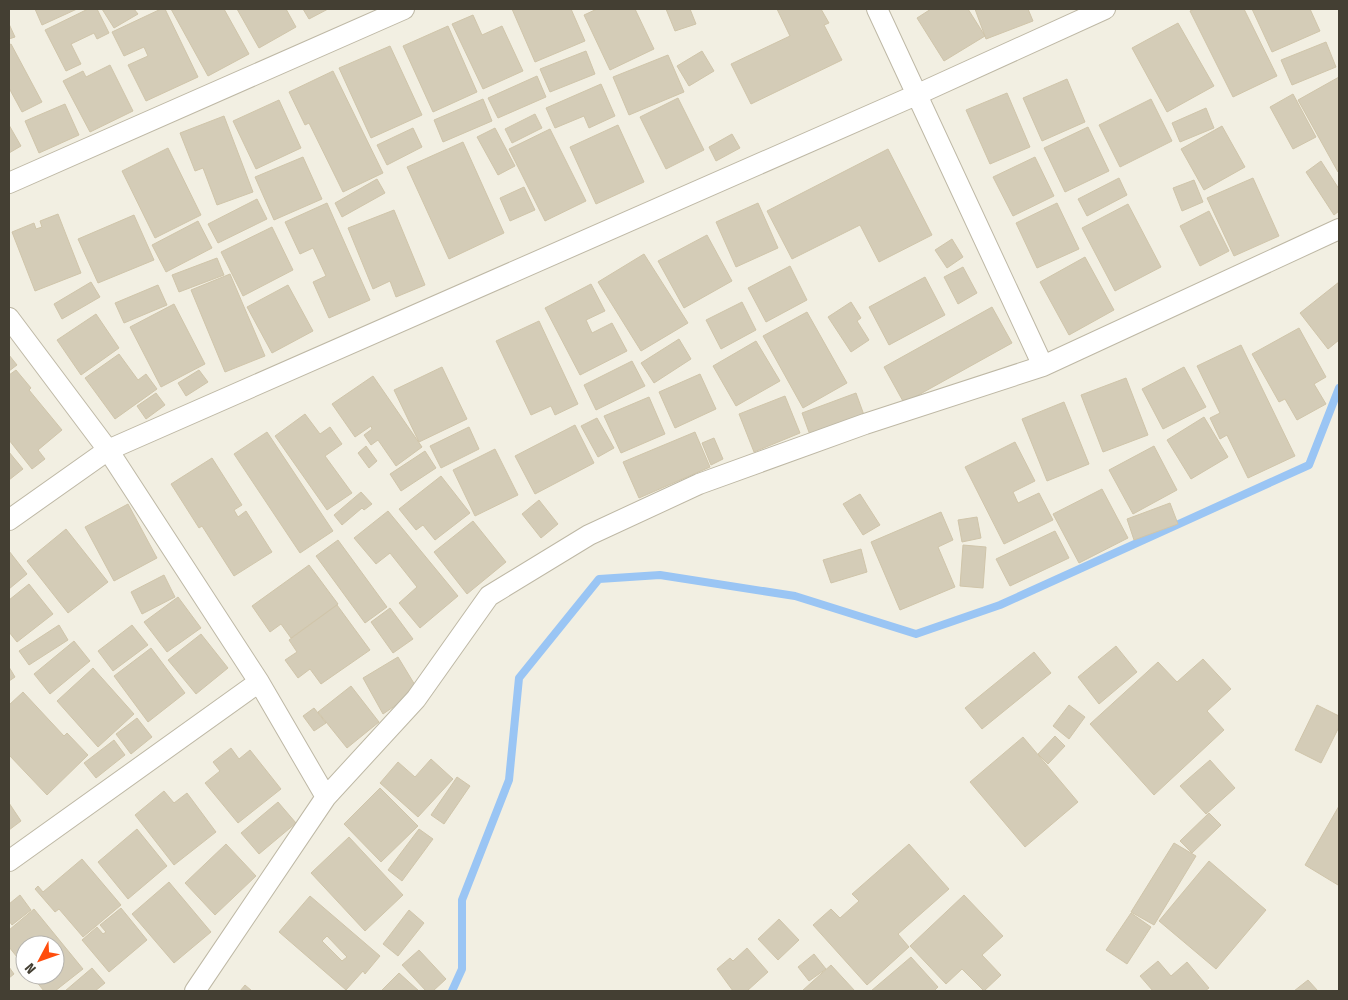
<svg xmlns="http://www.w3.org/2000/svg" width="1348" height="1000" viewBox="0 0 1348 1000" font-family="'Fira Sans Condensed',sans-serif">
<style>
.lines{fill:none;stroke-linecap:round;stroke-linejoin:round}
.stream{stroke:#9ac5f4;stroke-width:8}
.building{fill:#d4ccb7;stroke:#d0c5aa;fill-rule:evenodd}
.street-casing{stroke:#beb8a5;stroke-width:22}
.street{stroke:#fff;stroke-width:20}
</style>
<rect width="100%" height="100%" fill="#f2efe2"/>
<g class="lines">
<!-- stream -->
<path class="stream" d="M452 991 462 969V900L509 780 519 678 599 579 660 575 795 596 916 634 1000 605 1309 465 1339 388"/>
</g>
<!-- building -->
<path class="building" d="M35 9H77L42 25Z
M88 9H97L109 33 97 39 94 33 71 44 81 64 66 71 45 30Z
M102 9H134L138 14 114 28Z
M161 9H165L198 77 146 101 128 65 148 56 144 47 124 56 112 32Z
M171 9H224L249 54 208 76Z
M237 9H286L296 27 259 48Z
M303 9H328L309 19Z
M512 9H571L585 41 535 62Z
M597 9H635L654 49 610 70 584 15Z
M666 9H690L696 24 675 31Z
M777 9H821L829 23 824 25 842 60 751 104 731 64 790 36Z
M931 9H968L985 36 944 61 917 18Z
M975 9H1028L1033 21 986 39Z
M1194 9H1244L1277 76 1233 97 1190 11Z
M1252 9H1310L1320 31 1272 52Z
M473 15 482 35 502 26 523 71 483 89 452 24Z
M1178 23 1214 86 1167 112 1132 48Z
M9 24 15 37 9 39Z
M448 26 477 92 433 112 403 46Z
M1326 42 1336 67 1292 85 1281 60Z
M11 44 42 102 22 112 9 88V45Z
M390 46 422 115 371 138 339 68Z
M586 51 595 74 550 92 540 69Z
M702 51 714 71 689 86 677 66Z
M668 55 684 92 629 115 613 77Z
M110 65 133 111 90 132 63 81 83 71 86 77Z
M333 71 383 173 343 192 309 123 305 125 289 92Z
M537 76 546 97 498 118 488 98Z
M1339 77V171L1338 172 1298 100Z
M1067 79 1085 122 1042 141 1023 98Z
M601 84 615 116 589 128 584 116 555 128 546 108Z
M1007 93 1030 147 990 164 966 110Z
M1293 94 1316 137 1293 149 1270 107Z
M678 98 704 150 666 169 640 117Z
M483 99 492 121 443 142 434 120Z
M1151 99 1172 141 1120 167 1099 125Z
M279 100 301 148 256 169 233 121Z
M65 104 79 135 39 153 25 121Z
M1206 108 1214 128 1180 142 1172 123Z
M535 114 542 128 512 143 505 129Z
M224 116 253 192 217 205 203 168 195 171 180 133Z
M9 125 21 146 9 153Z
M618 125 644 182 596 204 570 147Z
M1222 126 1245 167 1204 190 1181 149Z
M1088 127 1109 171 1065 192 1044 148Z
M413 128 422 147 387 165 377 145Z
M495 128 515 166 498 175 477 137Z
M550 129 586 201 545 221 509 149Z
M732 134 740 148 716 161 709 147Z
M463 142 504 233 449 259 407 167Z
M168 148 201 215 155 238 122 171Z
M888 149 932 235 879 262 860 225 792 259 767 211Z
M303 157 322 199 274 220 255 177Z
M1035 157 1054 196 1013 216 993 177Z
M1321 161 1339 189V211L1334 215 1306 172Z
M1119 178 1127 195 1087 216 1078 199Z
M1253 178 1279 236 1234 256 1207 198Z
M377 179 385 193 342 217 335 203Z
M1194 180 1203 202 1182 211 1173 188Z
M524 187 535 210 510 221 500 198Z
M257 199 267 219 218 243 208 224Z
M327 203 370 300 329 318 313 282 326 276 313 248 300 254 285 222Z
M758 203 778 248 736 267 716 222Z
M1057 203 1079 249 1037 268 1016 223Z
M1128 204 1161 267 1115 291 1082 228Z
M394 210 425 285 396 297 390 281 373 289 348 228Z
M1209 211 1229 251 1200 266 1180 226Z
M58 214 81 273 35 291 12 232 34 223 36 229 42 227 40 221Z
M134 215 154 260 98 283 78 239Z
M198 221 212 248 166 272 152 245Z
M272 227 293 270 243 296 221 252Z
M707 235 732 281 684 308 658 261Z
M952 239 963 257 947 268 935 250Z
M644 254 688 323 641 351 598 282Z
M1085 257 1114 310 1069 335 1040 282Z
M217 258 224 275 179 292 172 275Z
M790 266 807 300 766 322 748 288Z
M963 267 977 293 958 304 944 277Z
M230 274 265 356 225 372 191 290Z
M925 277 945 315 889 345 869 307Z
M91 282 100 297 62 319 54 304Z
M1339 282V340L1328 349 1300 313Z
M591 284 605 311 586 320 592 333 612 323 627 351 580 375 545 308Z
M158 285 167 305 124 323 115 303Z
M288 285 313 331 272 353 247 307Z
M742 302 756 330 721 349 706 320Z
M851 302 861 318 857 321 869 340 851 352 828 317Z
M174 304 205 364 161 387 130 327Z
M992 307 1012 343 904 403 884 367Z
M807 312 847 383 803 408 763 336Z
M96 314 119 348 81 375 57 340Z
M539 321 578 404 555 415 551 406 531 415 496 341Z
M1299 328 1326 377 1314 384 1326 404 1297 420 1285 399 1279 402 1252 354Z
M679 339 691 359 654 383 641 363Z
M756 341 780 381 736 406 713 366Z
M1241 345 1295 456 1248 478 1227 435 1220 439 1210 418 1220 413 1197 366Z
M119 354 138 380 146 374 157 389 115 419 85 378Z
M9 355 17 365 9 371Z
M632 361 645 386 596 410 584 385Z
M442 367 467 419 419 442 394 390Z
M1184 367 1206 407 1163 429 1142 389Z
M16 370 31 388 29 390 62 430 38 450 45 459 32 469 9 440V375Z
M199 370 208 382 186 396 178 383Z
M700 374 716 409 675 428 659 392Z
M373 376 422 447 396 466 378 440 371 445 364 435 372 429 371 426 355 437 332 404Z
M1126 378 1148 435 1103 452 1081 395Z
M156 393 165 405 146 419 137 406Z
M856 393 864 415 810 435 802 413Z
M785 396 800 433 754 452 739 414Z
M649 397 665 434 621 453 604 416Z
M1064 402 1089 464 1047 481 1022 419Z
M305 414 320 434 330 427 342 444 325 456 352 493 327 510 275 436Z
M1204 417 1228 457 1191 479 1167 440Z
M597 418 614 448 598 457 581 426Z
M575 425 594 463 535 494 515 456Z
M469 427 479 449 441 468 430 446Z
M267 432 333 531 300 553 234 454Z
M695 432 710 467 639 498 623 462Z
M714 438 723 459 711 465 702 443Z
M1015 442 1035 481 1013 492 1018 503 1039 493 1053 520 1004 544 965 467Z
M366 446 377 461 369 468 358 453Z
M1154 446 1177 490 1133 514 1109 470Z
M495 449 518 495 475 516 453 470Z
M425 451 436 468 401 491 390 474Z
M9 452 23 469 9 480Z
M212 458 242 505 234 510 238 517 246 511 272 552 234 576 202 526 199 528 171 484Z
M441 476 470 513 435 540 423 525 416 530 399 509Z
M1102 489 1128 538 1079 563 1053 514Z
M361 492 372 504 364 510 362 508 342 525 334 515Z
M860 494 880 525 863 535 843 504Z
M539 500 558 524 541 538 522 514Z
M1170 503 1178 524 1134 540 1127 519Z
M128 504 157 558 114 581 85 527Z
M388 511 458 596 420 628 399 603 417 587 390 553 376 564 354 538Z
M941 512 953 540 938 547 955 587 900 610 871 542Z
M977 517 981 538 962 542 958 520Z
M473 521 506 562 467 594 434 552Z
M66 529 108 582 68 613 27 561Z
M1055 531 1069 558 1010 586 996 559Z
M338 540 387 607 365 623 316 556Z
M963 545 986 547 983 588 960 586Z
M861 549 867 572 831 583 823 560Z
M9 551 27 574 9 589Z
M309 565 338 604 291 638 281 624 270 632 252 606Z
M164 575 175 597 142 614 131 592Z
M29 584 53 614 17 642 9 632V600Z
M178 597 201 628 167 652 144 622Z
M337 605 370 650 321 684 310 669 298 678 285 660 297 652 289 640Z
M390 608 413 639 393 653 371 622Z
M59 625 68 640 29 665 19 651Z
M132 625 148 645 113 671 98 651Z
M201 634 228 668 196 694 168 660Z
M74 641 90 661 50 694 34 674Z
M1116 646 1137 672 1099 704 1078 677Z
M151 648 185 693 148 722 114 676Z
M1034 652 1051 673 982 729 965 708Z
M398 657 418 690 383 714 363 678Z
M1203 659 1231 689 1207 711 1224 730 1154 795 1090 724 1158 662 1177 682Z
M9 667 15 677 9 681Z
M93 668 134 714 98 747 57 701Z
M351 686 379 722 347 748 318 712Z
M23 692 64 736 67 733 88 755 47 795 9 755V705Z
M1069 705 1085 717 1069 739 1053 726Z
M1317 705 1339 716V727L1321 763 1295 750Z
M314 708 326 723 314 731 303 716Z
M137 718 152 737 131 754 116 734Z
M1055 736 1065 746 1048 764 1038 754Z
M1023 737 1078 802 1025 847 970 782Z
M114 740 125 755 96 778 84 763Z
M231 748 239 759 250 750 281 789 238 823 205 783 220 771 213 762Z
M431 759 453 779 418 817 380 783 398 762 415 777Z
M1210 760 1235 788 1206 814 1180 786Z
M457 777 470 786 444 824 431 815Z
M380 788 418 826 381 862 344 824Z
M164 791 174 803 187 793 216 832 174 865 135 815Z
M278 802 296 823 259 854 241 833Z
M9 803 21 821 9 830Z
M1339 806V882L1338 885 1305 865Z
M1209 813 1221 825 1192 853 1180 841Z
M137 829 167 866 128 899 98 862Z
M419 829 433 839 402 881 388 870Z
M349 837 403 895 365 931 311 873Z
M1174 843 1196 856 1154 925 1131 912Z
M226 844 256 876 215 915 185 883Z
M909 844 949 889 898 934 909 947 867 985 813 925 831 909 840 918 859 901 852 894Z
M82 859 121 905 83 937 59 909 55 912 35 889 38 886 43 892Z
M1209 861 1266 910 1216 969 1159 921Z
M169 882 211 932 174 963 132 914Z
M20 895 31 910 12 925 9 921V904Z
M964 895 1003 936 982 955 1001 975 984 991 962 969 946 984 910 946Z
M310 896 380 956 365 974 363 971 346 990 279 932ZM327 936 347 957 342 961 322 941Z
M121 908 147 940 109 972 82 940 97 927 103 934 106 932 100 925Z
M34 909 83 969 55 991H44L31 975H55V945H25V967L9 947V930Z
M409 910 424 923 398 956 383 944Z
M1131 913 1151 927 1127 964 1106 950Z
M779 919 799 940 778 960 758 939Z
M747 948 768 972 747 991H733L717 969 730 958 733 961Z
M419 950 446 979 433 991H426L402 965Z
M814 954 826 969 809 981 798 967Z
M911 957 938 987 934 991H871Z
M1158 961 1171 976 1187 962 1209 988 1205 991H1153L1140 976Z
M831 965 855 991H802Z
M9 967 14 974 9 978Z
M92 968 105 983 95 991H65Z
M399 973 419 991H381Z
M1308 980 1318 991H1294Z
M245 985 252 991H240Z"/>
<g class="lines">
<defs>
<path id="street" d="M877 9 1043 366
M9 183 404 9
M9 318 108 450 259 682 326 797
M9 520 108 450 916 95 1105 9
M9 861 259 682
M195 991 326 797 416 699 489 596 589 535 699 484 865 424 1043 366 1339 229"/>
</defs>
<!-- street casing -->
<use href="#street" class="street-casing"/>
<!-- street -->
<use href="#street" class="street"/>
</g>
<!-- border -->
<rect width="1348" height="1000" fill="none" stroke="#443f33" stroke-width="20"/>
<!-- north arrow -->
<g transform="translate(40 960) rotate(229)"><circle r="24" fill="#ffffff" stroke="#b4b2ad"/>
<path d="M0-4L9 19L0 12L-9 19Z" fill="#ff4d0d"/>
<text y="-8" font-size="14" font-weight="bold" text-anchor="middle" fill="#443f33">N</text>
</g>
</svg>
